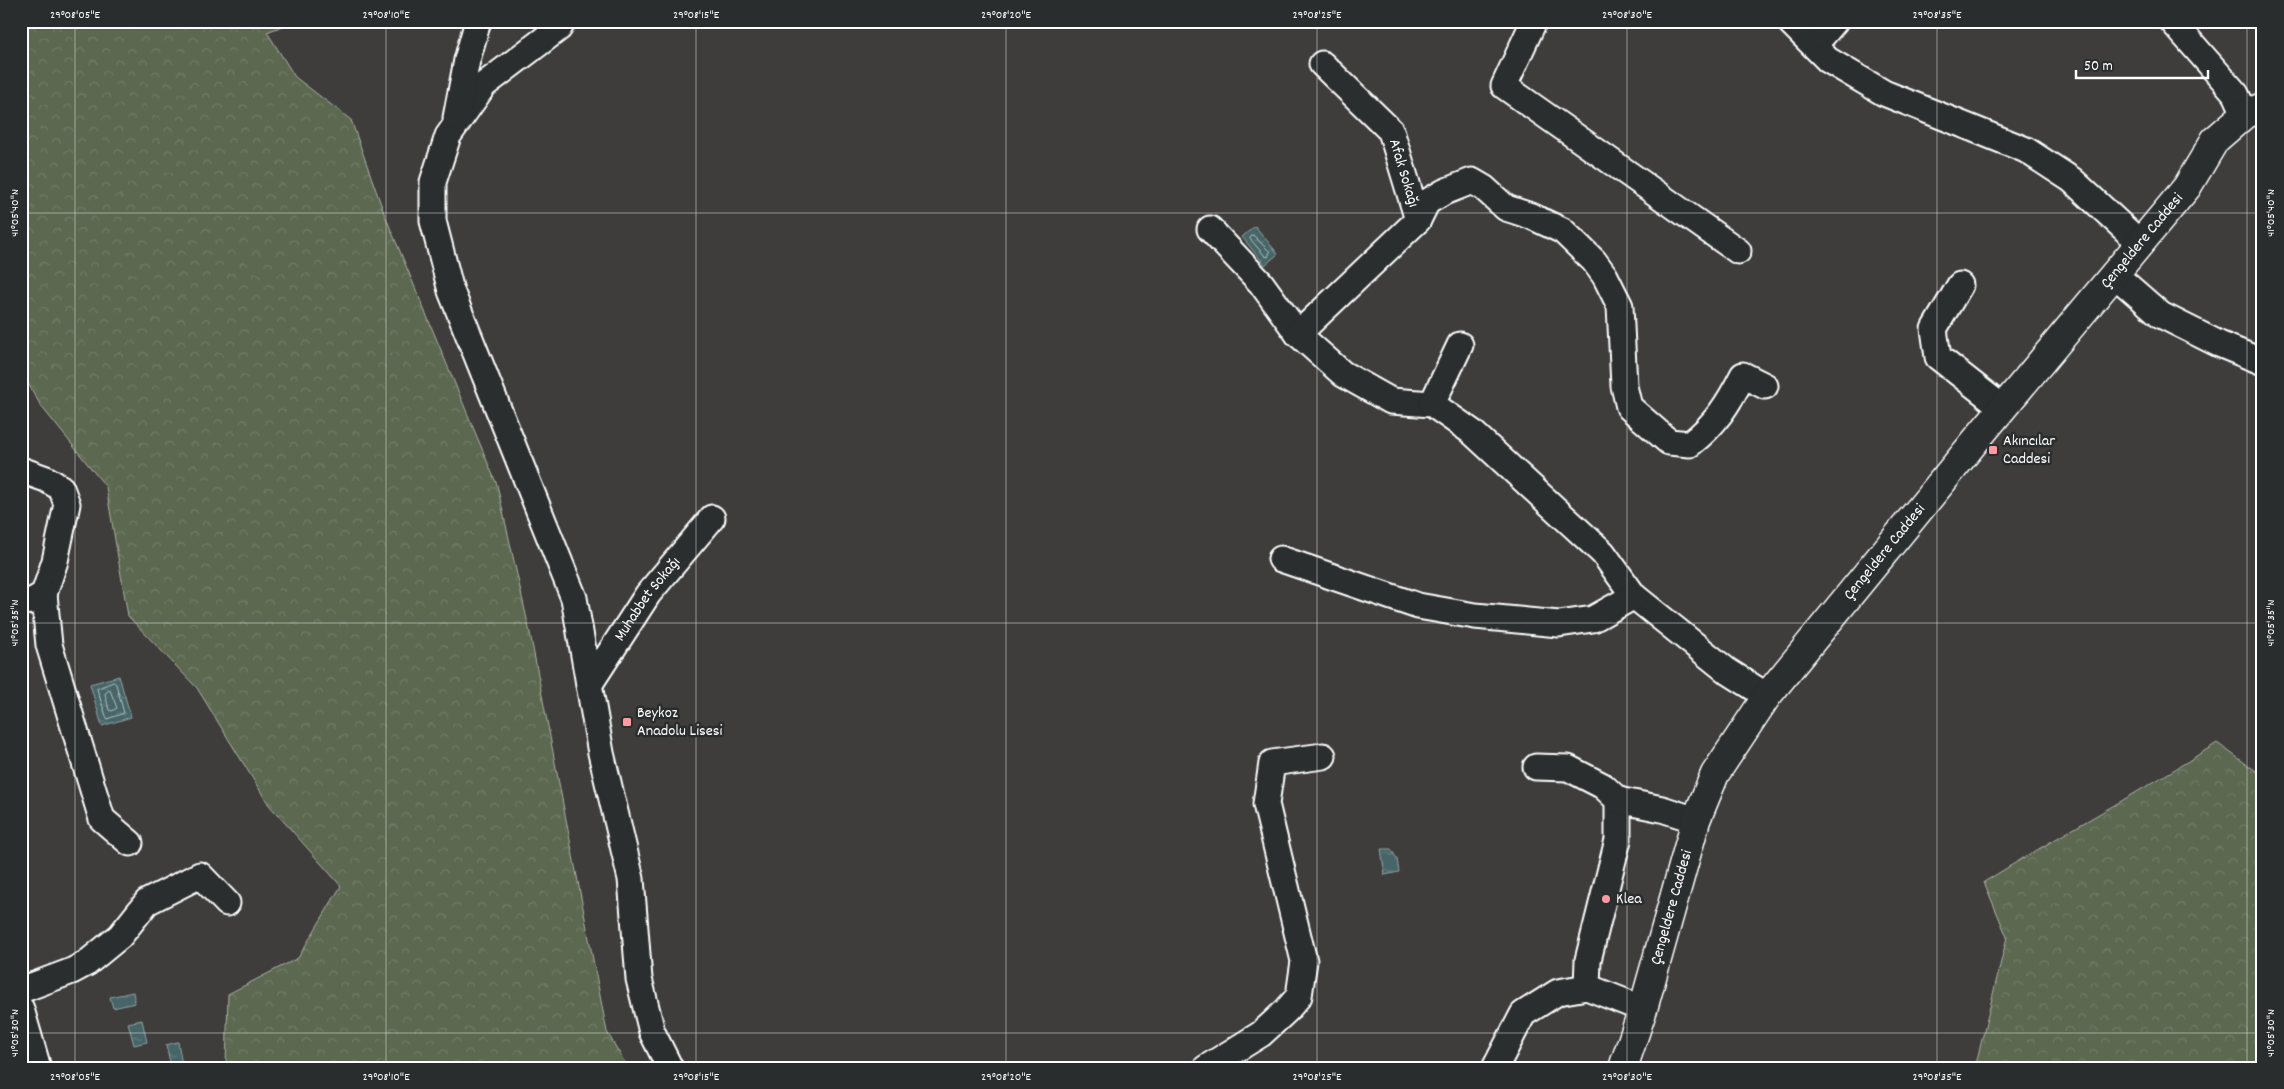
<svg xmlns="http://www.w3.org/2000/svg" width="2284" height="1089" viewBox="0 0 2284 1089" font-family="Dekko,sans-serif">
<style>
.forest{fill:url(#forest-crowns);stroke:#adb3a7}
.water{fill:url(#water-ripples);stroke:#90a3a4}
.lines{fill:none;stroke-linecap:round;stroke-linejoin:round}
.shore{stroke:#b5c1c2;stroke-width:1}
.minor-casing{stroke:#fff;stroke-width:29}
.major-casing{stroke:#fff;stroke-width:31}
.minor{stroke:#2a2d2e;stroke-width:25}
.major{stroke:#2a2d2e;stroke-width:28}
.ticks{fill:none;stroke:#fff;stroke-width:1;stroke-opacity:0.45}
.poi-dot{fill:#ff9aa2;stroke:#2a2d2e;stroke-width:2}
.labels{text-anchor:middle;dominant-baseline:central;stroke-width:5;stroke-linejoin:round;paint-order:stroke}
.street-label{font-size:16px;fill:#fff;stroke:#2a2d2e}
.poi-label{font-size:16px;fill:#fff;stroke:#2a2d2e;text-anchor:start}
.neatline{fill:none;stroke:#fff;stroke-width:2}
.ticks-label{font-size:12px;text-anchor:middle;fill:#fff}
</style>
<defs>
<pattern id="forest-crowns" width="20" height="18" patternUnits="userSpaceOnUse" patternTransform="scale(1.25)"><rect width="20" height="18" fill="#5b674f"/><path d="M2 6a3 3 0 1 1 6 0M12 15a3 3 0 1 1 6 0" fill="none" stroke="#747e69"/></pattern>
<pattern id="water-ripples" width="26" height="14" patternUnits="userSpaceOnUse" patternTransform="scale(1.25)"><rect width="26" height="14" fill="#466567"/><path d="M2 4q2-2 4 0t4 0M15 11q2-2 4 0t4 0" fill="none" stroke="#627c7e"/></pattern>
</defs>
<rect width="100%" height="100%" fill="#3f3d3b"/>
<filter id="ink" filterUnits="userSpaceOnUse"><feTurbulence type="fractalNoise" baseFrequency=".02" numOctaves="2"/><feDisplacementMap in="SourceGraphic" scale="10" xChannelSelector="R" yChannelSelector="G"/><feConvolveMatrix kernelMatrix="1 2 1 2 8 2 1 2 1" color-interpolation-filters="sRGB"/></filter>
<g filter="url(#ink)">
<!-- forest -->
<path class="forest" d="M21 21H296L267 32 295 77 351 120 384 213 497 485 530 633 607 1032 628 1068H226L228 994 298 958 341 886 269 805 197 688 128 616 106 487 41 406 21 371Z
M2217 743 2263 776V1068H1975L2007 937 1984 882C2061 834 2141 792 2217 743Z"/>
<!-- water -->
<path class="water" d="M1255 226 1278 254 1265 265 1242 237Z
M119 676 131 717 102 726 90 684Z
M1381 849H1391L1397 859 1399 872 1385 875Z
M133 992 135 1003 113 1008 110 997Z
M142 1020 147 1042 134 1045 128 1023Z
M178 1042 182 1065 174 1067 170 1062 166 1045Z"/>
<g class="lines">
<!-- shore -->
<path class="shore" d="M1253 235 1270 252 1268 257 1265 256 1250 239Z
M114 682 116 684 124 713 107 719 97 689Z
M110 690 117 708 112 711 109 710 105 694Z"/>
<defs>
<g id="minor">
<path d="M563 21 559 28 484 85 448 136 433 182V221L451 291 574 598 601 753 631 879 639 979 652 1032 670 1068"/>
<path d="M1534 21 1504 86 1738 251"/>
<path d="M1789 21 1828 60 1884 93 2026 150 2072 180 2140 243"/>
<path d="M2172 21 2236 94 2245 114"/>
<path d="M1823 35 1835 21"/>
<path id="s1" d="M1322 64 1391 131 1418 220"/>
<path d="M456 118 467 60 478 21"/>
<path d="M1210 229 1261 283 1298 334 1343 374 1391 401 1432 404 1472 432 1603 553 1634 596 1726 670 1767 696"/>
<path d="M2114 274 2161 315 2219 344 2263 362"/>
<path d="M1960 285 1934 329 1938 357 2003 408"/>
<path d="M1298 334 1418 220 1427 202 1444 192 1472 181 1484 188 1506 208 1531 216 1563 231 1594 261 1605 276 1620 306 1624 386 1629 407 1669 442 1690 444C1715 425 1729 403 1743 375L1765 386"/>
<path d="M1432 404 1460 345"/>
<path d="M21 470 46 479 61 488 67 504 55 561 44 594 32 601 21 602"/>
<path d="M1281 559 1418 606 1475 616 1559 624 1593 619 1634 596"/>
<path d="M44 594 49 645 102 819 130 843"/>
<path id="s2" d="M589 685 648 594 712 518"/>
<path d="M1536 767 1568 768 1603 786 1618 800V840L1588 960 1587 987"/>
<path d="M1618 800 1662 809 1696 820"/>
<path d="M21 990 72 971 87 963 120 936 147 902 200 875 227 903"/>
<path d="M21 1009 38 1068"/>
<path d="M1206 1068 1261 1034 1286 1011 1299 996 1304 961 1266 804 1272 763 1323 756"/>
<path d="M1495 1068 1523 1014 1558 992 1587 987 1643 1009"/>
</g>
<g id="major">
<path id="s3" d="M1623 1068 1643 1009 1696 820 1715 774 1767 696 1981 434 2187 187 2215 140 2245 114 2263 107"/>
</g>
</defs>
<!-- minor casing -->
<use href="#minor" class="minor-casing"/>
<!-- major casing -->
<use href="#major" class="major-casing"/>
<!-- minor -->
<use href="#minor" class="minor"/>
<!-- major -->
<use href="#major" class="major"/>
</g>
</g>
<!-- ticks -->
<path class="ticks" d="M75 21V1068M386 21V1068M696 21V1068M1006 21V1068M1317 21V1068M1627 21V1068M1937 21V1068M2247 21V1068M21 213H2263M21 623H2263M21 1033H2263"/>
<!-- markers -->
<g class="poi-dot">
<rect x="1988" y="445" width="10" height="10" rx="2.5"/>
<rect x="622" y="717" width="10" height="10" rx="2.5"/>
<circle cx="1606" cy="899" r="5"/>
</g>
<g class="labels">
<!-- street labels -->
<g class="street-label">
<text stroke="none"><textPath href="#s1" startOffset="140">Afak Sokağı</textPath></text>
<text stroke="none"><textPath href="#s3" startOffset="992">Çengeldere Caddesi</textPath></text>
<text stroke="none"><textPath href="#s3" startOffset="588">Çengeldere Caddesi</textPath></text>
<text stroke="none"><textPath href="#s2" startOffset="104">Muhabbet Sokağı</textPath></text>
<text stroke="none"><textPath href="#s3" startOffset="168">Çengeldere Caddesi</textPath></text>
</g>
<!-- poi labels -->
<g class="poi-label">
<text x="2003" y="441">Akıncılar<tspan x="2003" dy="18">Caddesi</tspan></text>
<text x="637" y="713">Beykoz<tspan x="637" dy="18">Anadolu Lisesi</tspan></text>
<text x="1616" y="899">Klea</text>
</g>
</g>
<!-- margin -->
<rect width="2284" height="1089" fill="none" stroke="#2a2d2e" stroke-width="55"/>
<!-- scale -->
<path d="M2076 70v8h132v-8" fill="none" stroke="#ffffff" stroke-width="2.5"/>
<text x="2084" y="70" font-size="15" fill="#ffffff" stroke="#2a2d2e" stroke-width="4" paint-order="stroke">50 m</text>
<rect x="28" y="28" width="2228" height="1034" class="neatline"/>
<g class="ticks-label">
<text x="75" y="18">29°08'05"E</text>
<text x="386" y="18">29°08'10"E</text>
<text x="696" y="18">29°08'15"E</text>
<text x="1006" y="18">29°08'20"E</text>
<text x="1317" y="18">29°08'25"E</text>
<text x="1627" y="18">29°08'30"E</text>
<text x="1937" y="18">29°08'35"E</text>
<text transform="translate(14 213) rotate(-90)" y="4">41°05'40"N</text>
<text transform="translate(2270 213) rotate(-90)" y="4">41°05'40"N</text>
<text transform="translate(14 623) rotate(-90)" y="4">41°05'35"N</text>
<text transform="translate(2270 623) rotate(-90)" y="4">41°05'35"N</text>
<text transform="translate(14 1033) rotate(-90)" y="4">41°05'30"N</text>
<text transform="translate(2270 1033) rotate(-90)" y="4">41°05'30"N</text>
<text x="75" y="1080">29°08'05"E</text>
<text x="386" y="1080">29°08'10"E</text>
<text x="696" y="1080">29°08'15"E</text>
<text x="1006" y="1080">29°08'20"E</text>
<text x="1317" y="1080">29°08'25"E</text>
<text x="1627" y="1080">29°08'30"E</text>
<text x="1937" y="1080">29°08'35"E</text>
</g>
</svg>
